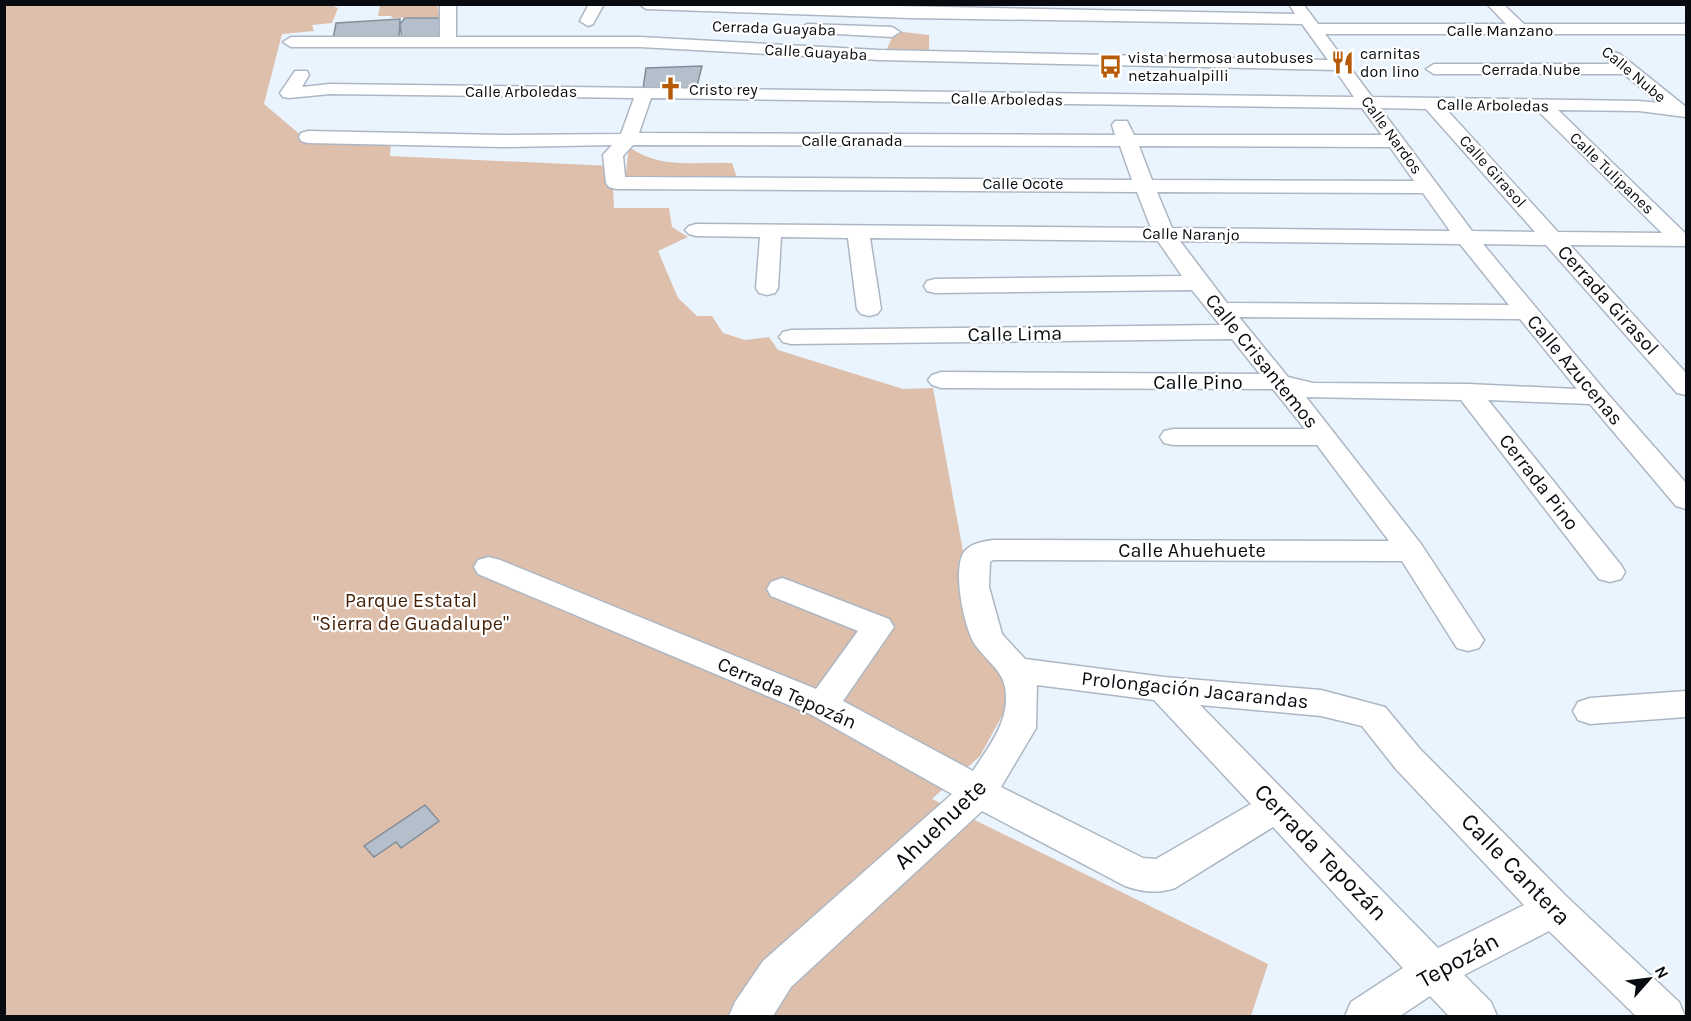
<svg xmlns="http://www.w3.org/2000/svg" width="1691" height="1021" viewBox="0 0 1691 1021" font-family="Karla,sans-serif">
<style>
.green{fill:#debfac}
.building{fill:#b4bfcb;stroke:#838e99;stroke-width:1.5}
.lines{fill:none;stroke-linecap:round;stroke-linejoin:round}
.street-casing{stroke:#acb7c3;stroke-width:3}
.street{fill:#fff;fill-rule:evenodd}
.labels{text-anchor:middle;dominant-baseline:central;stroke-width:4.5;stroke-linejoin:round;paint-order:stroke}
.far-street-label{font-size:16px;fill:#080c10;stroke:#fff}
.far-poi-label{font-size:16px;fill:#080c10;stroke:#fff;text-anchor:start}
.street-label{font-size:20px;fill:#080c10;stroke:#fff}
.park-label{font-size:20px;fill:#451f04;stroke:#fff}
.near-street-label{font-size:24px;fill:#080c10;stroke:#fff}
</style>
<rect width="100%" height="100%" fill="#eaf4fe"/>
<!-- green -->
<path class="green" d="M5 4H328L338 8 332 23 312 25 314 31 282 34 264 104 303 137 391 143 390 156 612 166 614 208H669L672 227 688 237 658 251 678 298 697 316H712L723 333 745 340 769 337 778 350 903 389 933 388 979 638 1019 685 980 756 932 799 1268 964 1251 1016H5Z
M437 4 440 17 391 18 392 16H378L380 5Z
M895 31 929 35V53H885Z
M629 147C662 170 694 161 732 163L737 178 625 180Z"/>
<!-- building -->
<path class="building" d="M405 18H440L443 41 402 40 400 24Z
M400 19 399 40 333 39 336 23Z
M702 66 696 90 643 89 646 68Z
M425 805 439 821 401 848 396 842 374 857 364 846Z"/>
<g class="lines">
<defs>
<path id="street" d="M440 4H456V37H640L879 50 1328 60 1302 24 911 18 646 9 639 4H795L1295 14 1289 4H1303L1318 24H1506L1487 4H1503L1524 24H1686V34H1325L1372 97 1639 101 1659 103 1624 74H1434L1426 69 1434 64H1612L1606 57 1614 52 1620 54 1686 107V117L1639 111 1558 110 1686 234V246L1570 245 1686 373V395L1677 393 1546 245 1483 244 1606 392 1686 483V509L1676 506 1590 404 1488 400 1621 565 1625 572 1621 579 1610 582 1599 579 1461 400 1306 397 1421 544 1484 640 1479 648 1468 651 1457 648 1402 561 993 560 990 562 989 587 1002 634 1025 659 1164 677 1321 690 1385 707 1420 749 1567 897 1679 1002 1685 1016H1636L1549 931 1464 975 1491 1002 1497 1016H1449L1430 996 1400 1016H1345L1351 1002 1403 968 1273 827 1175 888C1157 894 1142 892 1125 886L982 811 791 987 773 1016H729L735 1002 763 961 952 794 810 714 478 574 474 567 478 560 489 557 500 560 816 689 858 631 771 596 767 589 771 582 782 578 793 582 889 619 894 627 843 701 973 771C989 746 1011 720 1005 687 1002 670 986 660 976 646 964 630 952 569 964 552 971 543 982 542 993 540L1389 541 1317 445H1173L1164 443 1160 437 1164 431 1173 429H1305L1273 389 941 388 932 385 928 380 932 375 941 372 1260 374 1232 339 791 344 783 342 779 337 783 332 791 330 1220 325 1192 290 935 293 927 291 924 286 927 281 935 279 1182 276 1158 241 870 238 881 309 877 314 869 316 861 314 857 309 848 238 781 237 778 288 775 293 767 295 759 293 756 288 760 237 696 236 689 234 685 230 689 226 696 224 1151 228 1137 192 616 189 609 187 606 183 603 155 612 145 503 147 308 143 301 141 299 137 301 133 308 131 503 135 621 134 634 98 330 94 289 98 283 97 280 93 295 71H307L309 75 302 87 330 84 1354 97 1335 70 879 60 640 47H291L283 42 291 37H440ZM651 98 1362 108 1382 135H1134L1127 121H1115L1112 125 1115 135 639 133ZM1380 108 1426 109 1535 232 1472 231ZM1446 109 1537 110 1662 233 1558 232ZM633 145 1120 146 1132 180 625 177 623 156ZM1139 146 1390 147 1414 181 1152 180ZM1157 192 1423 193 1450 231 1172 228ZM1180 241 1460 244 1509 305 1227 303ZM1239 317 1520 319 1577 389 1468 384 1313 383 1288 377ZM1037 685 1154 700 1251 804 1156 859 1143 858 1001 787 1036 728ZM1200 705 1321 716 1362 726 1396 769 1524 905 1438 948Z
M589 4H604L593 24 588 26 580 21Z
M807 24 892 27 900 32 892 37 801 32 799 29Z
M1686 691V717L1590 724 1578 720 1573 711 1578 702 1590 698Z"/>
</defs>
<!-- street casing -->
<use href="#street" class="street-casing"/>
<!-- street -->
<use href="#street" class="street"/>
</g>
<!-- icons -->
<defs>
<symbol id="restaurant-bare" viewBox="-9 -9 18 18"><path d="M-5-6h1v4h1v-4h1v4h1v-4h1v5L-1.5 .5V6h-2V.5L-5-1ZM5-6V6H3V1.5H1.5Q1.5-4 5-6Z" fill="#b75a06" stroke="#fff" stroke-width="2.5" paint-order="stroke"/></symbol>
<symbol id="bus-bare" viewBox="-9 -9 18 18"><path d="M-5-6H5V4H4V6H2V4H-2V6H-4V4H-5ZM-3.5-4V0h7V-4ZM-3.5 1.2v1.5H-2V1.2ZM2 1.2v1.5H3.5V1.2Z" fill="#b75a06" stroke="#fff" stroke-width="2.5" paint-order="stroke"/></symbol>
<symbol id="church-bare" viewBox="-9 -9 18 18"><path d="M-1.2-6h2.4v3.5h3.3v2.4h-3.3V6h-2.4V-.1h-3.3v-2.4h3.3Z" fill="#b75a06" stroke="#fff" stroke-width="2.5" paint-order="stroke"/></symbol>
</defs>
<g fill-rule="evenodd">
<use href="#restaurant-bare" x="1326" y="46" width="33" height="33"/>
<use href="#bus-bare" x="1094" y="50" width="33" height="33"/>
<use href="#church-bare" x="654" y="72" width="33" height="33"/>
</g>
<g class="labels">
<!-- far-street labels -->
<g class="far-street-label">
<text transform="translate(774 28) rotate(2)">Cerrada Guayaba</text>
<text x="1500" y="30">Calle Manzano</text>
<text transform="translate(816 52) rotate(3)">Calle Guayaba</text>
<text x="1531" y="69">Cerrada Nube</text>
<text transform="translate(1634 74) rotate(40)">Calle Nube</text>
<text x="521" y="91">Calle Arboledas</text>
<text transform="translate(1007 99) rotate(1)">Calle Arboledas</text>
<text transform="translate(1493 105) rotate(1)">Calle Arboledas</text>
<text transform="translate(1392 135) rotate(54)">Calle Nardos</text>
<text x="852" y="140">Calle Granada</text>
<text transform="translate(1493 171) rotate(48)">Calle Girasol</text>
<text transform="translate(1612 173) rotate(44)">Calle Tulipanes</text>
<text x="1023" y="183">Calle Ocote</text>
<text transform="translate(1191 234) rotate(1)">Calle Naranjo</text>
</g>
<!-- far-poi labels -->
<g class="far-poi-label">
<text x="1360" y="53">carnitas<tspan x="1360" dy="18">don lino</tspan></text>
<text x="1128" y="57">vista hermosa autobuses<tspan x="1128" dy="18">netzahualpilli</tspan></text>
<text x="689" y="89">Cristo rey</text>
</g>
<!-- street labels -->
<g class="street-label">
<text transform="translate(1608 300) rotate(48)">Cerrada Girasol</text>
<text transform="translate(1015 334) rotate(-1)">Calle Lima</text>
<text transform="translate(1262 361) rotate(51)">Calle Crisantemos</text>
<text transform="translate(1575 370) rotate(50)">Calle Azucenas</text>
<text x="1198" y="382">Calle Pino</text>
<text transform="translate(1539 482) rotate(52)">Cerrada Pino</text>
<text x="1192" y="550">Calle Ahuehuete</text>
<text transform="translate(1195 690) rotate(6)">Prolongación Jacarandas</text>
<text transform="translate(787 693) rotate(24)">Cerrada Tepozán</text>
</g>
<!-- park labels -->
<g class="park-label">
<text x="411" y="600">Parque Estatal<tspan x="411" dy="23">"Sierra de Guadalupe"</tspan></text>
</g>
<!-- near-street labels -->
<g class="near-street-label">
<text transform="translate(940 824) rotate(-44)">Ahuehuete</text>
<text transform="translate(1321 852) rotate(46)">Cerrada Tepozán</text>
<text transform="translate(1516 869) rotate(46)">Calle Cantera</text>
<text transform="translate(1458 960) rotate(-29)">Tepozán</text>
</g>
</g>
<!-- border -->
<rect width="1691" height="1021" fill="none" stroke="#080c10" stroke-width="12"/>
<!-- north arrow -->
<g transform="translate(1649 979) rotate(62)" stroke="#ffffff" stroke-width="4.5" paint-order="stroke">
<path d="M0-4.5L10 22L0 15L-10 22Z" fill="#080c10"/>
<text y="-9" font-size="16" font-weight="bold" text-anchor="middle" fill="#080c10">N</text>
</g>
</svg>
